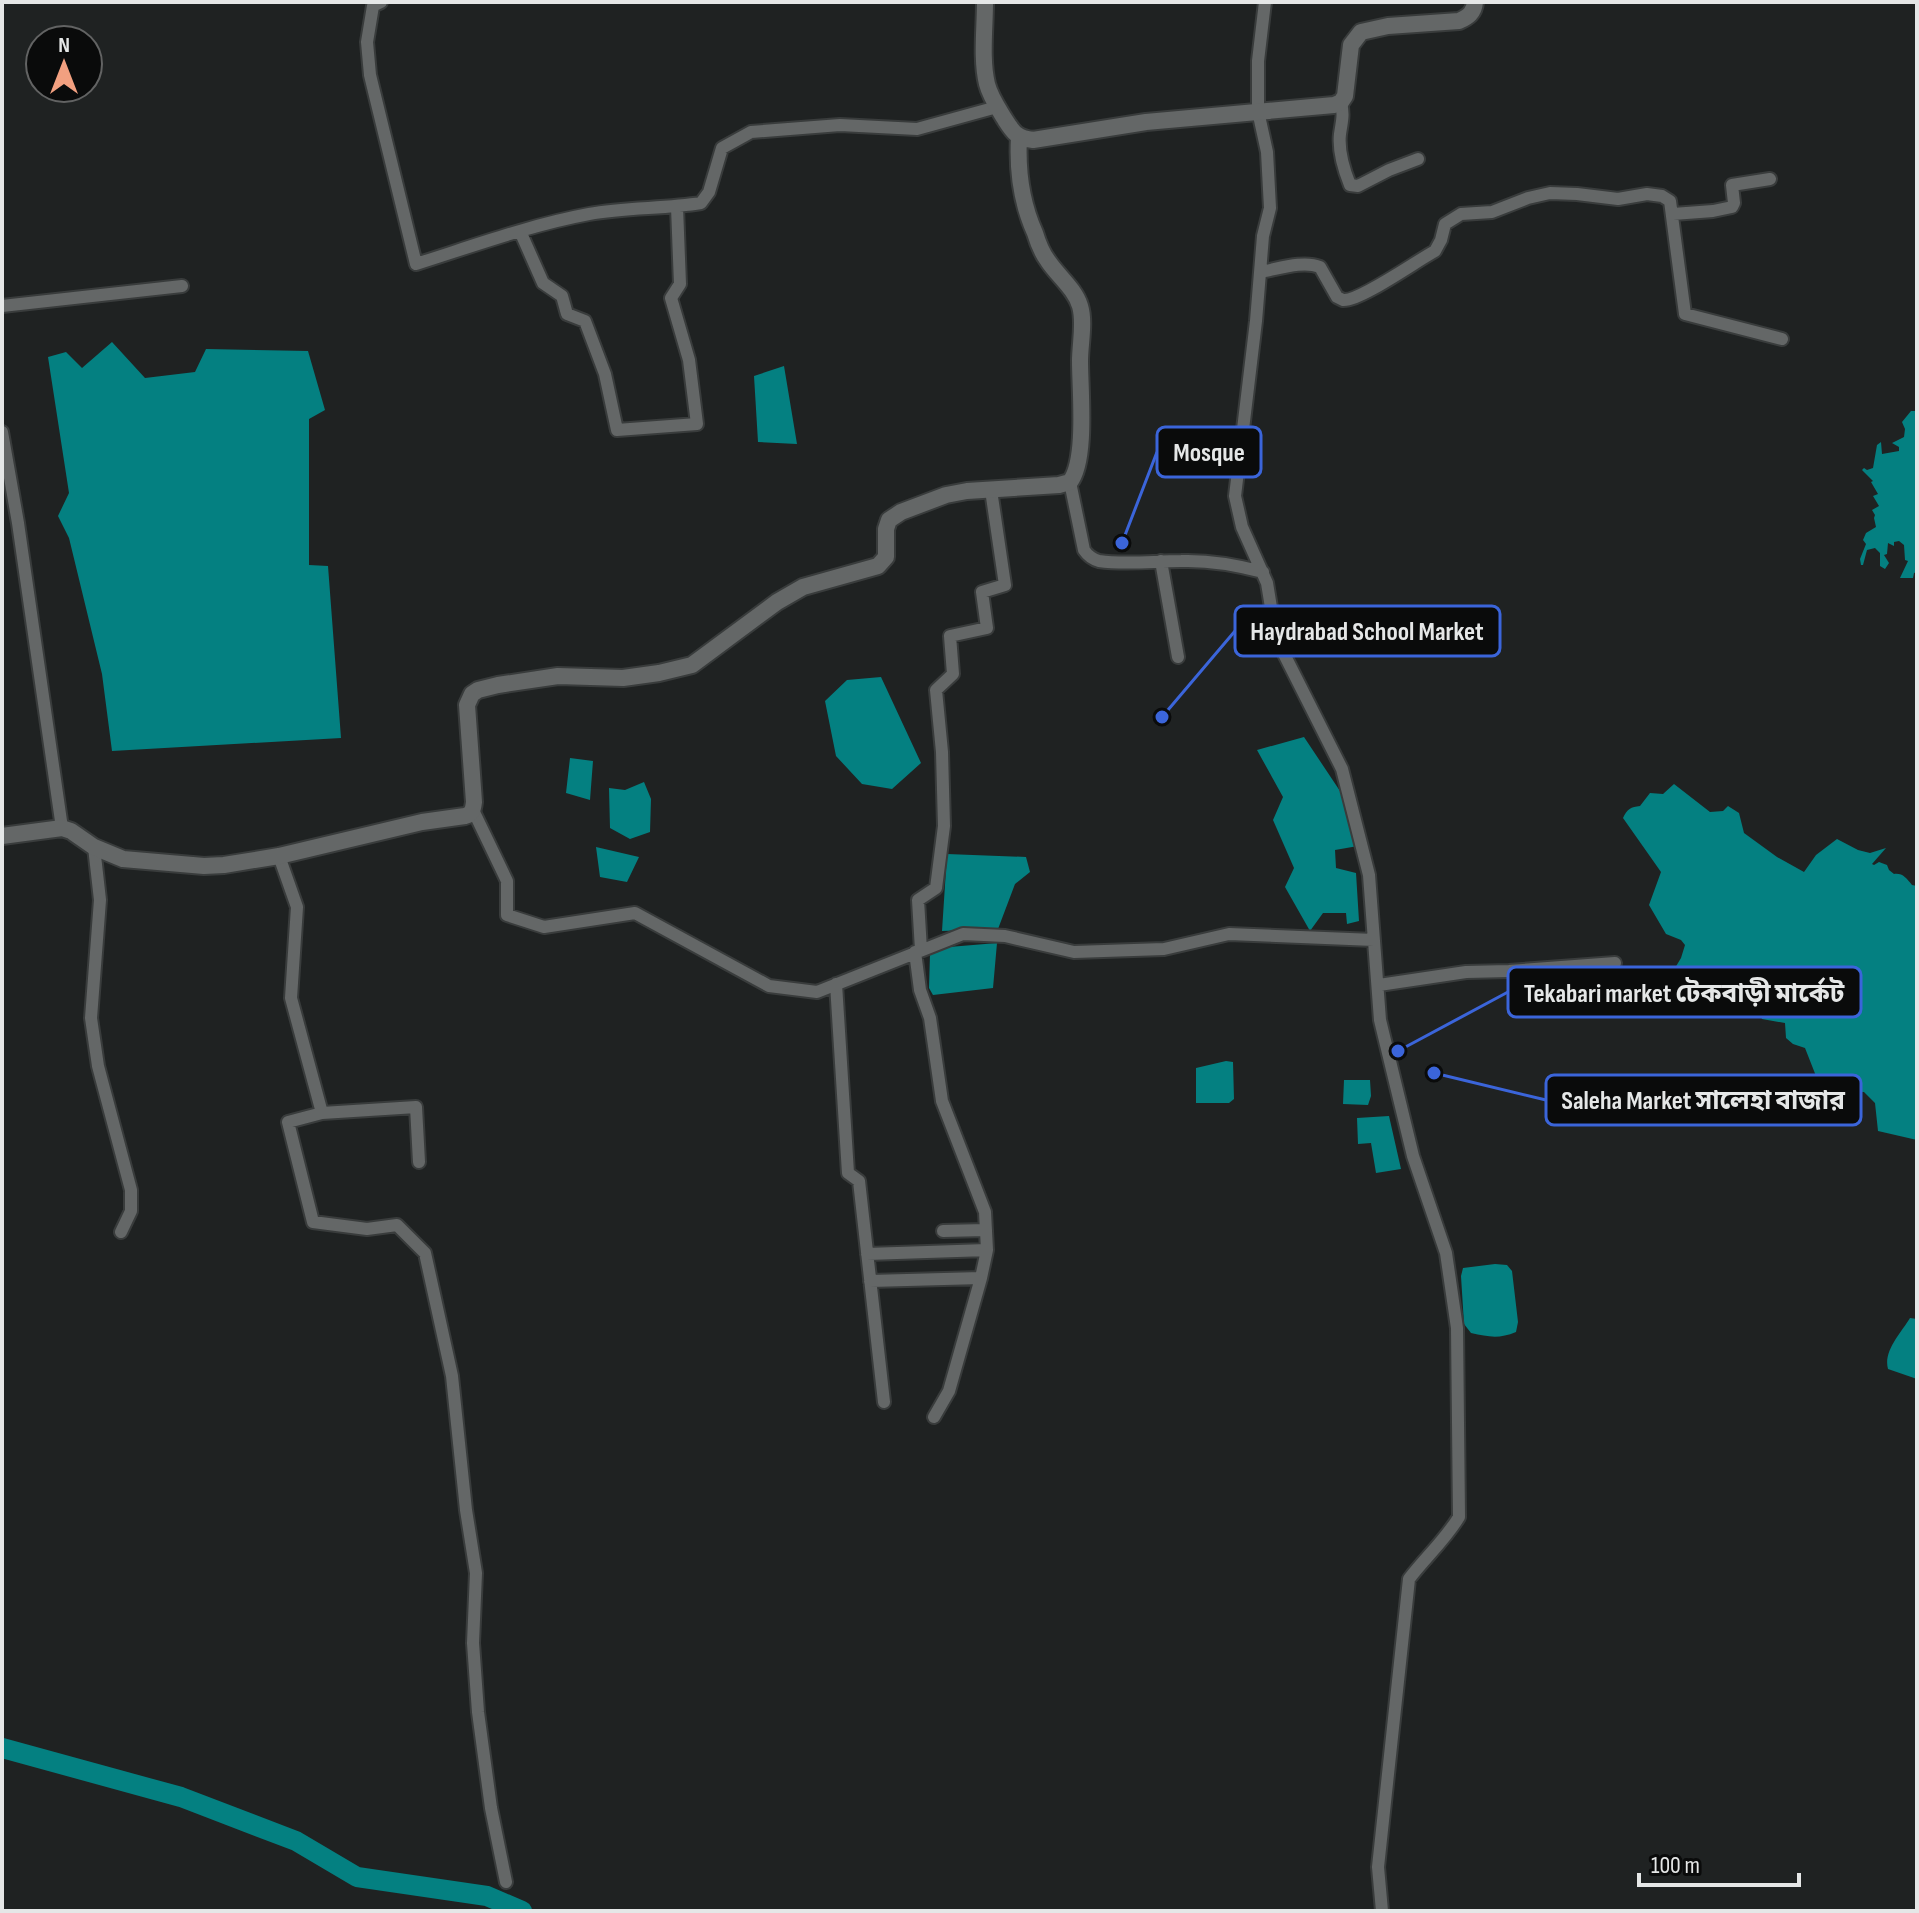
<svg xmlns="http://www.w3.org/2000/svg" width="1919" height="1913" viewBox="0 0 1919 1913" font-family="'Sofia Sans Condensed','Noto Sans Bengali',sans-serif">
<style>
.water{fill:#048081}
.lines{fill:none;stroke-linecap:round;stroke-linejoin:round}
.river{stroke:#048081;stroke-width:20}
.minor-casing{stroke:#393c3c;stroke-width:16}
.tertiary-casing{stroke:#393c3c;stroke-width:20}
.minor{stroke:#646767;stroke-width:12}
.tertiary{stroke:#646767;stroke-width:16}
.leader{fill:none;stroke:#3b65da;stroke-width:3}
.callout-dot{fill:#3b65da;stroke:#0a0b0b;stroke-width:3}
.callout{fill:#0a0b0b;stroke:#3b65da;stroke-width:3}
.callout-label{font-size:26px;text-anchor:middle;font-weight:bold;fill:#e5e7e7}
</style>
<rect width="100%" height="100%" fill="#1f2222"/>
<!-- water -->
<path class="water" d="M112 342 145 378 195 372 206 349 308 351 325 410 309 419V565L328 566 341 738 112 751 102 674 69 538 58 516 69 493 48 357 66 352 82 368Z
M784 366 797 444 758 442 754 376Z
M1911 411H1917V572L1914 573 1913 578H1900L1908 561 1905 560 1904 545 1899 541 1894 542V546L1888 543 1887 554 1884 555 1889 563 1885 569 1880 566V553L1875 548 1867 550 1863 565H1861L1860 559 1866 544 1863 540 1866 533 1876 527 1874 518 1875 515 1872 510 1879 506 1873 496 1878 494 1871 482 1873 481 1862 470 1864 468 1867 470 1873 468 1877 445 1881 442 1882 454 1899 451V447L1892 443 1904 437 1905 429 1902 422Z
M881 677 921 763 892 789 862 784 836 756 825 701 847 680Z
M1304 737 1342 794 1358 846 1335 850 1336 868 1356 873 1359 921 1347 924 1346 913H1323L1310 931 1285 887 1294 868 1273 820 1283 797 1257 750Z
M570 758 593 761 590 800 566 793Z
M644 782 651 799 650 832 630 839 610 828 609 788 625 790Z
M1674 784 1710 812 1723 811 1728 806 1739 813 1744 833 1777 857 1804 872 1816 855 1837 839 1858 850 1870 853 1886 848 1872 864 1874 865 1879 862 1887 865 1889 870 1894 874C1903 873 1906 878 1912 885L1917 886V1140L1878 1131 1875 1103 1864 1092 1850 1091 1840 1105 1823 1106 1793 1089 1816 1076 1805 1048 1793 1044 1786 1038 1785 1023 1762 1019 1749 989 1732 986 1725 977 1720 983 1678 980 1672 973 1681 958 1685 945 1681 940 1666 934 1649 905 1661 872 1623 818C1627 809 1631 807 1640 806L1650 793 1663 794Z
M596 847 639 857 627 882 600 877Z
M947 854 1026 857 1030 872 1015 884 998 929 942 931Z
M997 943 993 988 933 995 929 988 930 954 937 948Z
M1226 1061 1233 1062 1234 1099 1229 1103H1196V1068Z
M1344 1080H1370L1371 1096 1368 1105 1343 1104Z
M1389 1116 1401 1169 1376 1173 1371 1143 1358 1144 1357 1118Z
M1495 1264 1507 1265 1512 1271 1518 1322 1516 1332C1499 1339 1489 1337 1471 1333L1464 1324 1461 1276 1463 1268Z
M1910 1318 1917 1319V1379L1888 1369C1883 1351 1901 1333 1910 1318Z"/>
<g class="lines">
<!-- river -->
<path class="river" d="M2 1748 181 1797 296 1841 357 1877 487 1896 522 1911"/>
<defs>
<path id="minor" d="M381 2 373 6 367 42 370 75 416 264C473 246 530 225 589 214 626 207 664 209 701 203L709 192 722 148 751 132 840 125 917 129 997 107
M1265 2 1258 61V111L1267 152 1270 208 1263 236 1256 321 1235 496 1242 527 1267 583 1276 638 1342 769 1369 875 1380 1020 1413 1156 1446 1253 1457 1328 1459 1517C1445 1540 1425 1558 1409 1579L1378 1867 1382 1911
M1341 102C1344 116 1342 120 1340 134 1338 151 1344 170 1350 185L1358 186 1389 170 1418 159
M1673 214 1713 211 1732 207 1734 203 1732 185 1770 179
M520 231 543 283 562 296 567 314 585 321 605 374 617 430 697 424 689 360 671 298 680 284 677 207
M1260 272C1278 269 1303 260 1320 267L1337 297C1339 298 1341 299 1343 300 1359 302 1418 260 1435 251L1441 240 1445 224 1461 214 1492 212 1528 198 1550 193 1577 194 1618 199 1647 194 1662 196 1670 201 1685 314 1782 339
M2 306 182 286
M2 432 18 523 62 828
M1070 482 1084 550C1088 556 1092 559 1099 561 1126 565 1154 561 1181 561 1209 560 1237 565 1263 572
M1161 561 1178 657
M473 810 507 881V915L544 927 635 913 769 986 817 992 963 934 1005 936 1074 952 1164 949 1229 934 1374 940
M94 847 100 900 91 1018 98 1066 131 1190V1211L121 1232
M279 856 297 907 291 998 322 1113 288 1122 313 1222 367 1229 397 1225 425 1253 452 1376 466 1510 476 1573 473 1643 478 1712 491 1808 506 1882
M921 950 918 900 936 888 944 826 942 752 936 690 953 674 950 636 987 628 982 592 1005 585 991 490
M915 952 920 990 930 1018 942 1101 985 1212 987 1250 981 1278 949 1391 934 1417
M836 984 848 1173 859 1181 884 1402
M1379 985 1466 972 1509 971 1615 963
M322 1113 416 1107 419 1162
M943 1231 986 1230
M867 1254 987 1250
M870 1281 981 1278"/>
<path id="tertiary" d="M985 2C985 28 981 59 987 84 990 96 998 108 1004 118 1013 132 1016 138 1033 140L1146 122 1334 105 1341 102 1345 96 1351 45 1361 32 1388 26 1459 21C1468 17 1474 13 1475 2
M2 836 62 828 71 831 94 847 123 859 204 866 224 865 279 856 422 822 465 816C472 814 473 810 474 802L467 705 472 694 478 690 498 685 558 676 623 678 659 673 692 665 777 602 803 587 878 566 886 557V529L889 520 901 512 946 495 967 491 1059 485 1070 482C1087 460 1080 390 1080 361 1080 344 1085 322 1080 306 1075 289 1058 276 1048 261 1042 253 1038 243 1035 233 1021 202 1017 172 1019 137"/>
</defs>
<!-- minor casing -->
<use href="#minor" class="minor-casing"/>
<!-- tertiary casing -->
<use href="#tertiary" class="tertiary-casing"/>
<!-- minor -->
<use href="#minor" class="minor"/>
<!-- tertiary -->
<use href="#tertiary" class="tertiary"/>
</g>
<!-- callouts -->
<path class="leader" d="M1122 543L1157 452M1162 717L1235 631M1398 1051L1508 992M1434 1073L1546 1100"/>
<g class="callout-dot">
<circle cx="1122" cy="543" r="8"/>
<circle cx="1162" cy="717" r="8"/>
<circle cx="1398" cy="1051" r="8"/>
<circle cx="1434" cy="1073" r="8"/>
</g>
<g class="callout">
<rect x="1157" y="427" width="104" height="50" rx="8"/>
<rect x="1235" y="606" width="265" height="50" rx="8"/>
<rect x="1508" y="967" width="353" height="50" rx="8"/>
<rect x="1546" y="1075" width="315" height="50" rx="8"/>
</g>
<g class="callout-label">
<text x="1209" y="461">Mosque</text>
<text x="1367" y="640">Haydrabad School Market</text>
<text x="1684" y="1002">Tekabari market টেকবাড়ী মার্কেট</text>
<text x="1703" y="1109">Saleha Market সালেহা বাজার</text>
</g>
<!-- border -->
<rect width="1919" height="1913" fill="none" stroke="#e5e7e7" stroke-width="8"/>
<!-- north arrow -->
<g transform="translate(64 64)"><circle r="38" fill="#0a0b0b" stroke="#626363" stroke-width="2"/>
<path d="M0-6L14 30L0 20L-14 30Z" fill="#f2a080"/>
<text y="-12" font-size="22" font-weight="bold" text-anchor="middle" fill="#e5e7e7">N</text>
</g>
<!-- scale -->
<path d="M1639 1873v12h160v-12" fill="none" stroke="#e5e7e7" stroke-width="4"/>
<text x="1651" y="1873" font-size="24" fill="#e5e7e7" stroke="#0a0b0b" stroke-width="6" paint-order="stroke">100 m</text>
</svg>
